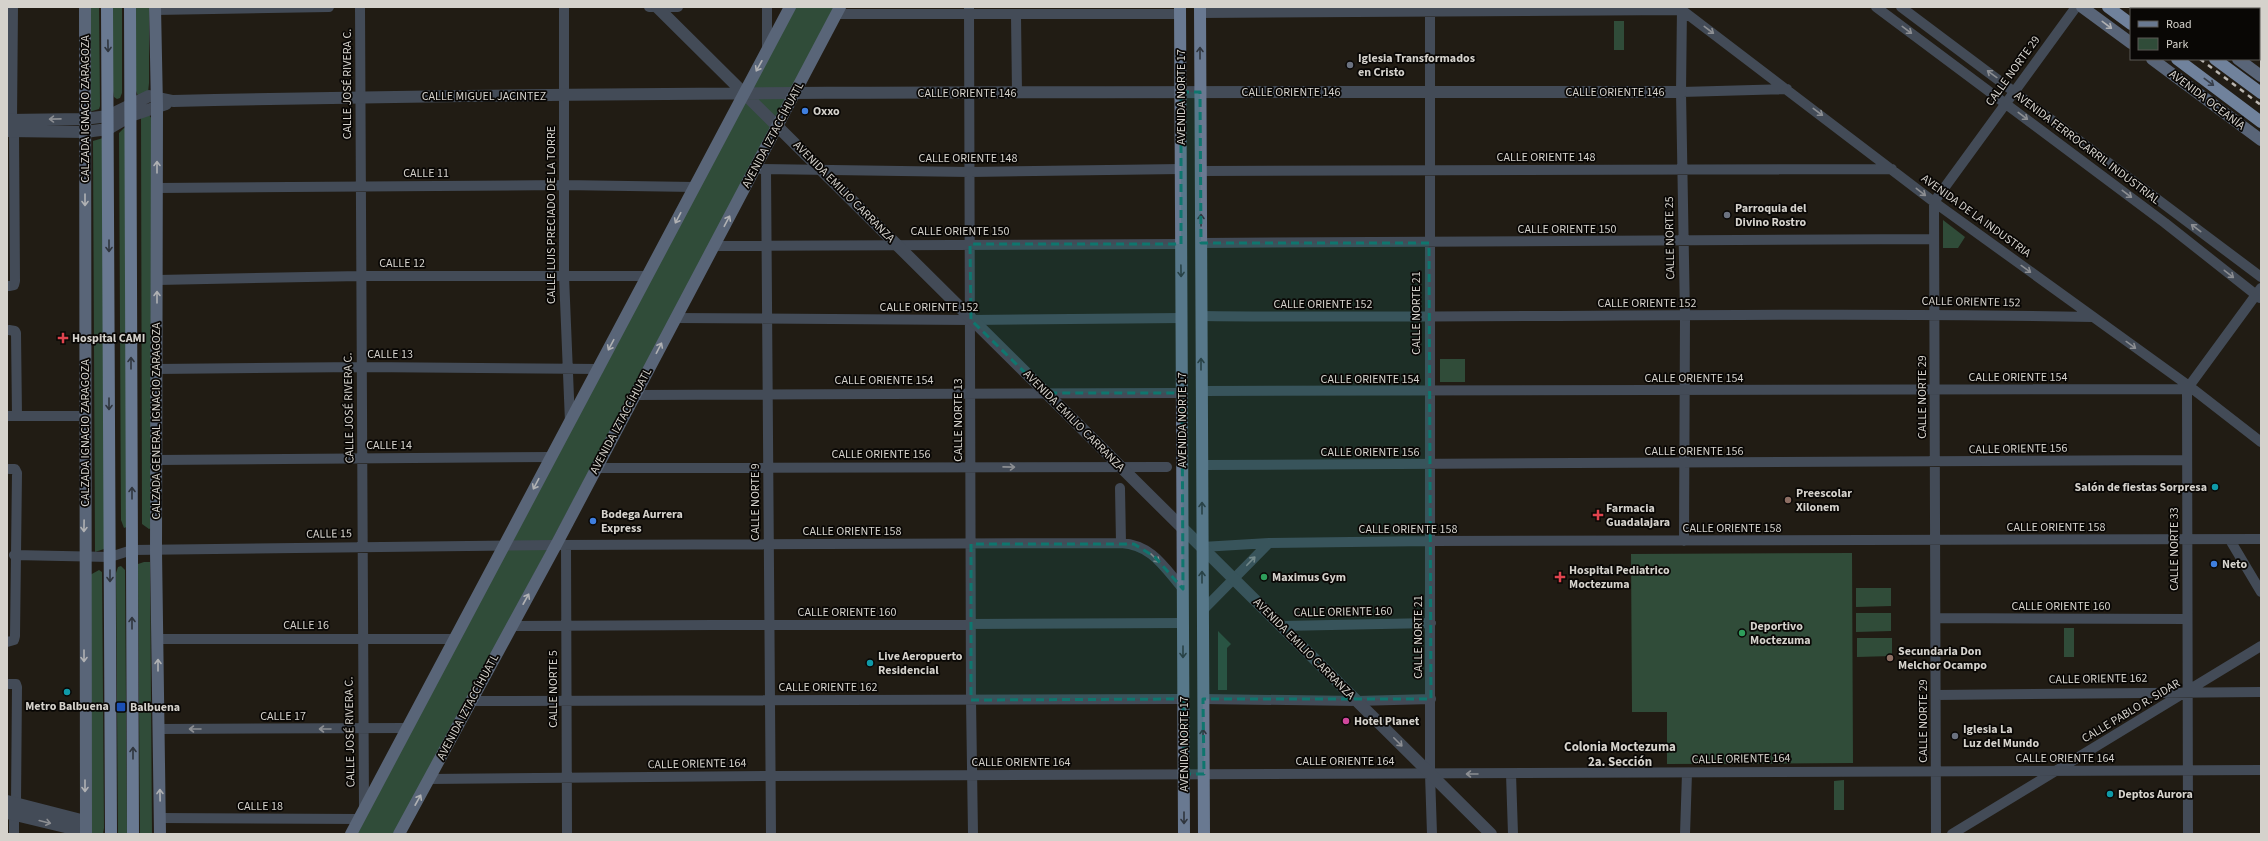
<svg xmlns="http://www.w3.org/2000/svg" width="2268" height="841" viewBox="0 0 2268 841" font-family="'Source Sans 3',sans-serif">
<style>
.green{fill:#304c39}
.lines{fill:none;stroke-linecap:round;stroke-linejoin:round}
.minor{stroke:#434b57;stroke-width:10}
.tertiary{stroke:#434b57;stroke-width:12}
.secondary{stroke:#596578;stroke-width:12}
.primary{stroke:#697991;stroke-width:12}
.trunk{stroke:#70829c;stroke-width:12}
.rail{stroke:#bbb7b1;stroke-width:2.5;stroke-dasharray:5 5;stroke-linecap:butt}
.oneway{stroke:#b0b1b3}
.oneway2{stroke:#8c8e92}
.oneway3{stroke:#2f353d}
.oneway4{stroke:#373e49}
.marked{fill:#0f766e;fill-opacity:0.2;stroke:#0f766e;stroke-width:3;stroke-dasharray:8 5;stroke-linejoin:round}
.worship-dot{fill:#6b7280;stroke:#090705;stroke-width:1.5}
.shop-dot{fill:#3f7fe0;stroke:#090705;stroke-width:1.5}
.health-dot{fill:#e0444e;stroke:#090705;stroke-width:1.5}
.culture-dot{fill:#0f9aa8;stroke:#090705;stroke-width:1.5}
.education-dot{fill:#8d6e63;stroke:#090705;stroke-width:1.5}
.leisure-dot{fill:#2e9e5b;stroke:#090705;stroke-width:1.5}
.transit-dot{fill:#1a4fb4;stroke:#090705;stroke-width:1.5}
.hotel-dot{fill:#d1479c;stroke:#090705;stroke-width:1.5}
.labels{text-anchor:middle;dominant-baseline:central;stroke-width:3.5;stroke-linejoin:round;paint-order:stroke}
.poi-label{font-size:12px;font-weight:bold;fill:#d5d2cc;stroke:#090705;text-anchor:start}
.street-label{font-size:12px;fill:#d5d2cc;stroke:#090705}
.neighbourhood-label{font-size:13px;font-weight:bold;fill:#d5d2cc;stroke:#090705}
</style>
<rect width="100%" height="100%" fill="#211c14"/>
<!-- green -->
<path class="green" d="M86 7H99L100 106 99 109 89 112Z
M113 7H122V93L120 98 117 99 114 97 113 91Z
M136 7H149V83L148 93 138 96 136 91Z
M793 7H837L395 834H354Z
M1624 21V50H1614V21Z
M149 115 152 119 153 527 149 529 142 524 141 117Z
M124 128 126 129 129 526 124 528 121 520 119 133Z
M103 138 107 548 95 552 93 141Z
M1943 220 1965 237 1958 248H1943Z
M1440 359H1465V382H1440Z
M1852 553 1853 763 1667 764V712H1632L1631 554Z
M144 562H150L152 834H140L138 564Z
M121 566 125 570 127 834H118L116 573 118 567Z
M99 570 102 572 104 828 103 834H91L90 575Z
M1856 588H1891V606L1856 607Z
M1856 613H1891V631L1856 632Z
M2064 628H2074V657H2064Z
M1218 631 1231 644 1227 648V690H1218Z
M1857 638H1892V656L1857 657Z
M1844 780V810H1834V781Z"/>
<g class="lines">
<!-- minor -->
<path class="minor" d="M360 7 364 809
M564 7V276L570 422
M649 7H678
M969 7 971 700 973 834
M1430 7V774L1432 834
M1678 7 1934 202 2189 386 2261 442
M1682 7 1681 92 1685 316 1684 541
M1876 7 2165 223 2260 298
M1901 7 2261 277
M2211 7V9
M155 10 329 7
M1200 13 1682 10
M836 14H1180
M1016 16 1017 93
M767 51V7
M1681 92 1787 89
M12 120 13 7
M761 169 970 172 1181 169
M766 170 771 834
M1200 171 1892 169
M157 188 563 185 695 187
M1201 243 1934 239
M714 246 1181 244
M157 280 361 276H648
M9 286 14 285 15 281 14 132
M1201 316C1498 319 1795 311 2093 317
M675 318 971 320 1182 318
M9 330 15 331 16 333 17 416
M156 369 361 367 599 369
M1202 391 2187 389
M635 395 1182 393
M8 416H86
M156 460 550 457
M1202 465 2187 460
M596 468 1167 467
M1120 488 1121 543
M2230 540 2261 592
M566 545 567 834
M1202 547 1269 543 1431 541 2261 539
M14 555 110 557 132 550 556 545 1121 543C1152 545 1164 567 1183 589
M1203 610 1269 543
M1936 618 2187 619
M511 626 1183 623
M1281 626 1431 623
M158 639H454
M7 642 14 640 15 636 17 473 15 469H9
M9 684H16L17 687 16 803
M1936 695 2261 692
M1203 699 1357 701 1431 699
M472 701 1183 699
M159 729 406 728
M1511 774 1513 834
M429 779 770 776 2261 770
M14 815V834
M160 818 359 819
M1685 834 1687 773
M1936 834 1934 202 2076 7
M1952 834 2261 646
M2188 834 2187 389 2261 288"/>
<!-- tertiary -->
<path class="tertiary" d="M657 7 1491 834
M2240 9 2254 7
M2259 19H2261
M7 120 84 119 108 116 149 96 173 101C675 90 1178 92 1681 92
M7 131 85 132 108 129 130 116 166 104
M7 801 85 821
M7 813 86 832"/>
<!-- secondary -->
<path class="secondary" d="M85 7 86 834
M155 7 157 107 156 551 160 834
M2082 7 2131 43
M2168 7 2171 9
M2152 59 2261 140
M2238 59 2261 76
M351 834 790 7
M399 834 556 545 840 7"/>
<!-- primary -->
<path class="primary" d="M107 7 111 834
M130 7 133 834
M1180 7 1184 834
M1200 7 1204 834"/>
<!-- trunk -->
<path class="trunk" d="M2108 7 2131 24
M2146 7 2148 9
M2177 59 2261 122
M2215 59 2261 93"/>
<!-- rail -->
<path class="rail" d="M2138 7 2141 9
M2200 59 2261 105"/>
</g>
<!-- one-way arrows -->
<defs><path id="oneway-shaft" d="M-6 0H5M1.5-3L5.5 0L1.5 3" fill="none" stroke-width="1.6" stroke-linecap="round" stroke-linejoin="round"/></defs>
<g class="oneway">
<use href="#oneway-shaft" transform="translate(2107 25) rotate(37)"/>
<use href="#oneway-shaft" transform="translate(759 66) rotate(119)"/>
<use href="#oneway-shaft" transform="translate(157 167) rotate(-90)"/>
<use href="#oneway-shaft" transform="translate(85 200) rotate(90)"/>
<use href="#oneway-shaft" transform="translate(678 218) rotate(118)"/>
<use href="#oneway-shaft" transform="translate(727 221) rotate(-62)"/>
<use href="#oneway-shaft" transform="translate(157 297) rotate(-90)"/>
<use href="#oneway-shaft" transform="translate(611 345) rotate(118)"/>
<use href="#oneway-shaft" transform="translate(659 348) rotate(-63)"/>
<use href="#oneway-shaft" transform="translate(536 484) rotate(118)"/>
<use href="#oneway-shaft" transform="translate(84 526) rotate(91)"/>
<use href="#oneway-shaft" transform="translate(526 599) rotate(-61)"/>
<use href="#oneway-shaft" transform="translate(84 656) rotate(90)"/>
<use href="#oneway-shaft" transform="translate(158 665) rotate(-90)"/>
<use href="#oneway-shaft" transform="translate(85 786) rotate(90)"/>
<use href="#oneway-shaft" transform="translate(160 795) rotate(-91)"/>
<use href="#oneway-shaft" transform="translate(418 800) rotate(-61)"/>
</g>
<g class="oneway2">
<use href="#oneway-shaft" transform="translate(1709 30) rotate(37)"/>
<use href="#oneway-shaft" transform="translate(1907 30) rotate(37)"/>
<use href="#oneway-shaft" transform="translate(1992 74) rotate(-144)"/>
<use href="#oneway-shaft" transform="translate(1818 112) rotate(37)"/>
<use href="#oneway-shaft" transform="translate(2023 116) rotate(37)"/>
<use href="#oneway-shaft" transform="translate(55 119) rotate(179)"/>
<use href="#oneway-shaft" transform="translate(1921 192) rotate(38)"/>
<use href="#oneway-shaft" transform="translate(2127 194) rotate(37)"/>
<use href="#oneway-shaft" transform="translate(2196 228) rotate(-143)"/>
<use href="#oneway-shaft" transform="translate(2026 269) rotate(36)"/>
<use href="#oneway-shaft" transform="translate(2229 274) rotate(38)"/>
<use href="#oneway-shaft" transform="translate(2131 345) rotate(36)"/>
<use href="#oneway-shaft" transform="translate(1009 467) rotate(1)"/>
<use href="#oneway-shaft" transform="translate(1155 558) rotate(45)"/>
<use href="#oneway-shaft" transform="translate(1251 561) rotate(-46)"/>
<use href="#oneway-shaft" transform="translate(195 729) rotate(180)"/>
<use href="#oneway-shaft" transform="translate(325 729) rotate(180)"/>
<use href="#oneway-shaft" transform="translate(1398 742) rotate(45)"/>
<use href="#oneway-shaft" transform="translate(1472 774) rotate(180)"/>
<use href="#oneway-shaft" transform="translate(45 822) rotate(14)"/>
</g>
<g class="oneway3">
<use href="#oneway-shaft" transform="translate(108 46) rotate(89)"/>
<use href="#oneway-shaft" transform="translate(1200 53) rotate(-90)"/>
<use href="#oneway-shaft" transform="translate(1201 220) rotate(-90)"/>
<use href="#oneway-shaft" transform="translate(109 246) rotate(90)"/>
<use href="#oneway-shaft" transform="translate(1181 271) rotate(89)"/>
<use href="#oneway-shaft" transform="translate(131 363) rotate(-90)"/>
<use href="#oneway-shaft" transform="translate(1201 364) rotate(-90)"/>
<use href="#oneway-shaft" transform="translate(109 404) rotate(90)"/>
<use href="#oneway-shaft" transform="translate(132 493) rotate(-90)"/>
<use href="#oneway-shaft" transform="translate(1202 508) rotate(-90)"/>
<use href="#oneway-shaft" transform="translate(110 576) rotate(90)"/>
<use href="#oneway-shaft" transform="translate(1202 577) rotate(-90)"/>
<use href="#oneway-shaft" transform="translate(132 623) rotate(-90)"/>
<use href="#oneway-shaft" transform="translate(1183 652) rotate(90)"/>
<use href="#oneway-shaft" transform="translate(1203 735) rotate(-90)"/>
<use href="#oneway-shaft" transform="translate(133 753) rotate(-90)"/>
<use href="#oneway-shaft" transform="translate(1184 818) rotate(90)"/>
</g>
<use class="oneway4" href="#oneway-shaft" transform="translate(2209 82) rotate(37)"/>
<!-- marked area -->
<path class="marked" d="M1181 92H1200L1201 243H1429L1431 699H1203L1204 774H1184L1183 699 971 700V544H1134L1155 557 1183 589 1182 393H1046L971 320 970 244H1181Z"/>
<!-- markers -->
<g class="worship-dot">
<circle cx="1350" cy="65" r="4"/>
<circle cx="1727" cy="215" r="4"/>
<circle cx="1955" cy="736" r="4"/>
</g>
<g class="shop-dot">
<circle cx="805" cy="111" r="4"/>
<circle cx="593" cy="521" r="4"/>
<circle cx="2214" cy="564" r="4"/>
</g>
<g class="health-dot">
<path d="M61 332h4v4h4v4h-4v4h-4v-4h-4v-4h4z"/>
<path d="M1596 509h4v4h4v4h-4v4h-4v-4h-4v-4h4z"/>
<path d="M1558 571h4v4h4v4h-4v4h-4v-4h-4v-4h4z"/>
</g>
<g class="culture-dot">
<circle cx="2215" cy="487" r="4"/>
<circle cx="870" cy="663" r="4"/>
<circle cx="67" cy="692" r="4"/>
<circle cx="2110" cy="794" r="4"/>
</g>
<g class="education-dot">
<circle cx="1788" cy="500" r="4"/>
<circle cx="1890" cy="658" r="4"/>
</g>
<g class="leisure-dot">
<circle cx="1264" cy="577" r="4"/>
<circle cx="1742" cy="633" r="4"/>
</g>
<rect class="transit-dot" x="116" y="702" width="10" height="10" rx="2"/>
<circle class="hotel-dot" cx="1346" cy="721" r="4"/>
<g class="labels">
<!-- poi labels -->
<g class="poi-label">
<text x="1358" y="58">Iglesia Transformados<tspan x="1358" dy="14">en Cristo</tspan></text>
<text x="813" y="111">Oxxo</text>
<text x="1735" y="208">Parroquia del<tspan x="1735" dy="14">Divino Rostro</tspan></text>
<text x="72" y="338">Hospital CAMI</text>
<text x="2207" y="487" text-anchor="end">Salón de fiestas Sorpresa</text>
<text x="1796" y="493">Preescolar<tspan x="1796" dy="14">Xilonem</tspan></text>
<text x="1606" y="508">Farmacia<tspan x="1606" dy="14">Guadalajara</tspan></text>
<text x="601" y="514">Bodega Aurrera<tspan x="601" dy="14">Express</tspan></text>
<text x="2222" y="564">Neto</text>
<text x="1569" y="570">Hospital Pediatrico<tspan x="1569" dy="14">Moctezuma</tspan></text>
<text x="1272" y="577">Maximus Gym</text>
<text x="1750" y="626">Deportivo<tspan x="1750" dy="14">Moctezuma</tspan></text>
<text x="1898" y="651">Secundaria Don<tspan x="1898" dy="14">Melchor Ocampo</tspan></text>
<text x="878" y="656">Live Aeropuerto<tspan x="878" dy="14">Residencial</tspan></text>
<text x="67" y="706" text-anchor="middle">Metro Balbuena</text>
<text x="130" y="707">Balbuena</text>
<text x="1354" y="721">Hotel Planet</text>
<text x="1963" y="729">Iglesia La<tspan x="1963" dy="14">Luz del Mundo</tspan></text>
<text x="2118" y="794">Deptos Aurora</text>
</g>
<!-- street labels -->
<g class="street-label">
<text transform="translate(2013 71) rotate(-54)">CALLE NORTE 29</text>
<text transform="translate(347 84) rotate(-90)">CALLE JOSÉ RIVERA C.</text>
<text x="1291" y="92">CALLE ORIENTE 146</text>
<text x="1615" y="92">CALLE ORIENTE 146</text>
<text x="967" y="93">CALLE ORIENTE 146</text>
<text x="484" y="96">CALLE MIGUEL JACINTEZ</text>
<text transform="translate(1181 97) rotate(-90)">AVENIDA NORTE 17</text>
<text transform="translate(2207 100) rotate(37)">AVENIDA OCEANÍA</text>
<text transform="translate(85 109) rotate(-90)">CALZADA IGNACIO ZARAGOZA</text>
<text transform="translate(773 135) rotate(-62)">AVENIDA IZTACCÍHUATL</text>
<text transform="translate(2087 148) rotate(37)">AVENIDA FERROCARRIL INDUSTRIAL</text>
<text x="1546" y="157">CALLE ORIENTE 148</text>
<text x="968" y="158">CALLE ORIENTE 148</text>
<text x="426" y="173">CALLE 11</text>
<text transform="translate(844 192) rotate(45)">AVENIDA EMILIO CARRANZA</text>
<text transform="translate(551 215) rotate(-90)">CALLE LUIS PRECIADO DE LA TORRE</text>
<text transform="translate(1976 216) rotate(36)">AVENIDA DE LA INDUSTRIA</text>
<text x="1567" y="229">CALLE ORIENTE 150</text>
<text x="960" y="231">CALLE ORIENTE 150</text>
<text transform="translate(1670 238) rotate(-91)">CALLE NORTE 25</text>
<text x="402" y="263">CALLE 12</text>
<text transform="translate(1971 302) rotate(1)">CALLE ORIENTE 152</text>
<text x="1647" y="303">CALLE ORIENTE 152</text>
<text x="1323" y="304">CALLE ORIENTE 152</text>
<text x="929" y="307">CALLE ORIENTE 152</text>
<text transform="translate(1416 313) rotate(-90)">CALLE NORTE 21</text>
<text x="390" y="354">CALLE 13</text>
<text x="2018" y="377">CALLE ORIENTE 154</text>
<text x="1694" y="378">CALLE ORIENTE 154</text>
<text x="1370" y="379">CALLE ORIENTE 154</text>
<text x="884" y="380">CALLE ORIENTE 154</text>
<text transform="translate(1922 397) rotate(-90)">CALLE NORTE 29</text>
<text transform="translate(349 408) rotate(-91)">CALLE JOSÉ RIVERA C.</text>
<text transform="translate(958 420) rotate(-90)">CALLE NORTE 13</text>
<text transform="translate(1182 420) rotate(-90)">AVENIDA NORTE 17</text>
<text transform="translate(156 421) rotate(-90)">CALZADA GENERAL IGNACIO ZARAGOZA</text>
<text transform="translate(621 421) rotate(-62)">AVENIDA IZTACCÍHUATL</text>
<text transform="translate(1074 421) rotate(45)">AVENIDA EMILIO CARRANZA</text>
<text transform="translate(85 433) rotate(-90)">CALZADA IGNACIO ZARAGOZA</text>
<text x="389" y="445">CALLE 14</text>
<text transform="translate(2018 449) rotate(-1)">CALLE ORIENTE 156</text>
<text x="1694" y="451">CALLE ORIENTE 156</text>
<text x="1370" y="452">CALLE ORIENTE 156</text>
<text x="881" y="454">CALLE ORIENTE 156</text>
<text transform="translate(755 502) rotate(-90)">CALLE NORTE 9</text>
<text x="2056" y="527">CALLE ORIENTE 158</text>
<text x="1732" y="528">CALLE ORIENTE 158</text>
<text x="1408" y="529">CALLE ORIENTE 158</text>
<text x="852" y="531">CALLE ORIENTE 158</text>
<text transform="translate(329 534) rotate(-1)">CALLE 15</text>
<text transform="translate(2174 549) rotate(-90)">CALLE NORTE 33</text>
<text x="2061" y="606">CALLE ORIENTE 160</text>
<text x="847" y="612">CALLE ORIENTE 160</text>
<text transform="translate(1343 612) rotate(-1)">CALLE ORIENTE 160</text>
<text x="306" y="625">CALLE 16</text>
<text transform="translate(1418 637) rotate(-90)">CALLE NORTE 21</text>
<text transform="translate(1304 649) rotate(45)">AVENIDA EMILIO CARRANZA</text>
<text transform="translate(2098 679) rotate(-1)">CALLE ORIENTE 162</text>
<text x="828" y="687">CALLE ORIENTE 162</text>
<text transform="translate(553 689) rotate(-90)">CALLE NORTE 5</text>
<text transform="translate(468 707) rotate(-62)">AVENIDA IZTACCÍHUATL</text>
<text transform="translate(2131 711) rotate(-31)">CALLE PABLO R. SIDAR</text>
<text x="283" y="716">CALLE 17</text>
<text transform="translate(1923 721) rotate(-90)">CALLE NORTE 29</text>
<text transform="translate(350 732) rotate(-91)">CALLE JOSÉ RIVERA C.</text>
<text transform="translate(1184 744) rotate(-90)">AVENIDA NORTE 17</text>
<text x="2065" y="758">CALLE ORIENTE 164</text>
<text transform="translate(1741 759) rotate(-1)">CALLE ORIENTE 164</text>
<text x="1345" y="761">CALLE ORIENTE 164</text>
<text x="1021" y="762">CALLE ORIENTE 164</text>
<text transform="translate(697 764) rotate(-1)">CALLE ORIENTE 164</text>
<text x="260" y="806">CALLE 18</text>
</g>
<!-- neighbourhood labels -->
<g class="neighbourhood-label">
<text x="1620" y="747">Colonia Moctezuma<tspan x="1620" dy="15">2a. Sección</tspan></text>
</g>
</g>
<!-- border -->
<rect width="2268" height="841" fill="none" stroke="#d5d2cc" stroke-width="16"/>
<!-- legend -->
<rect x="2130" y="8" width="130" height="52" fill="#090705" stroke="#5b5855"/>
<rect x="2138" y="21" width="20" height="6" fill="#697991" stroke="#5b5855"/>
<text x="2166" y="28" font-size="12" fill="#d5d2cc">Road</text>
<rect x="2138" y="38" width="20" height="12" fill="#304c39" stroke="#5b5855"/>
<text x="2166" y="48" font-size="12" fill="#d5d2cc">Park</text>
</svg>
